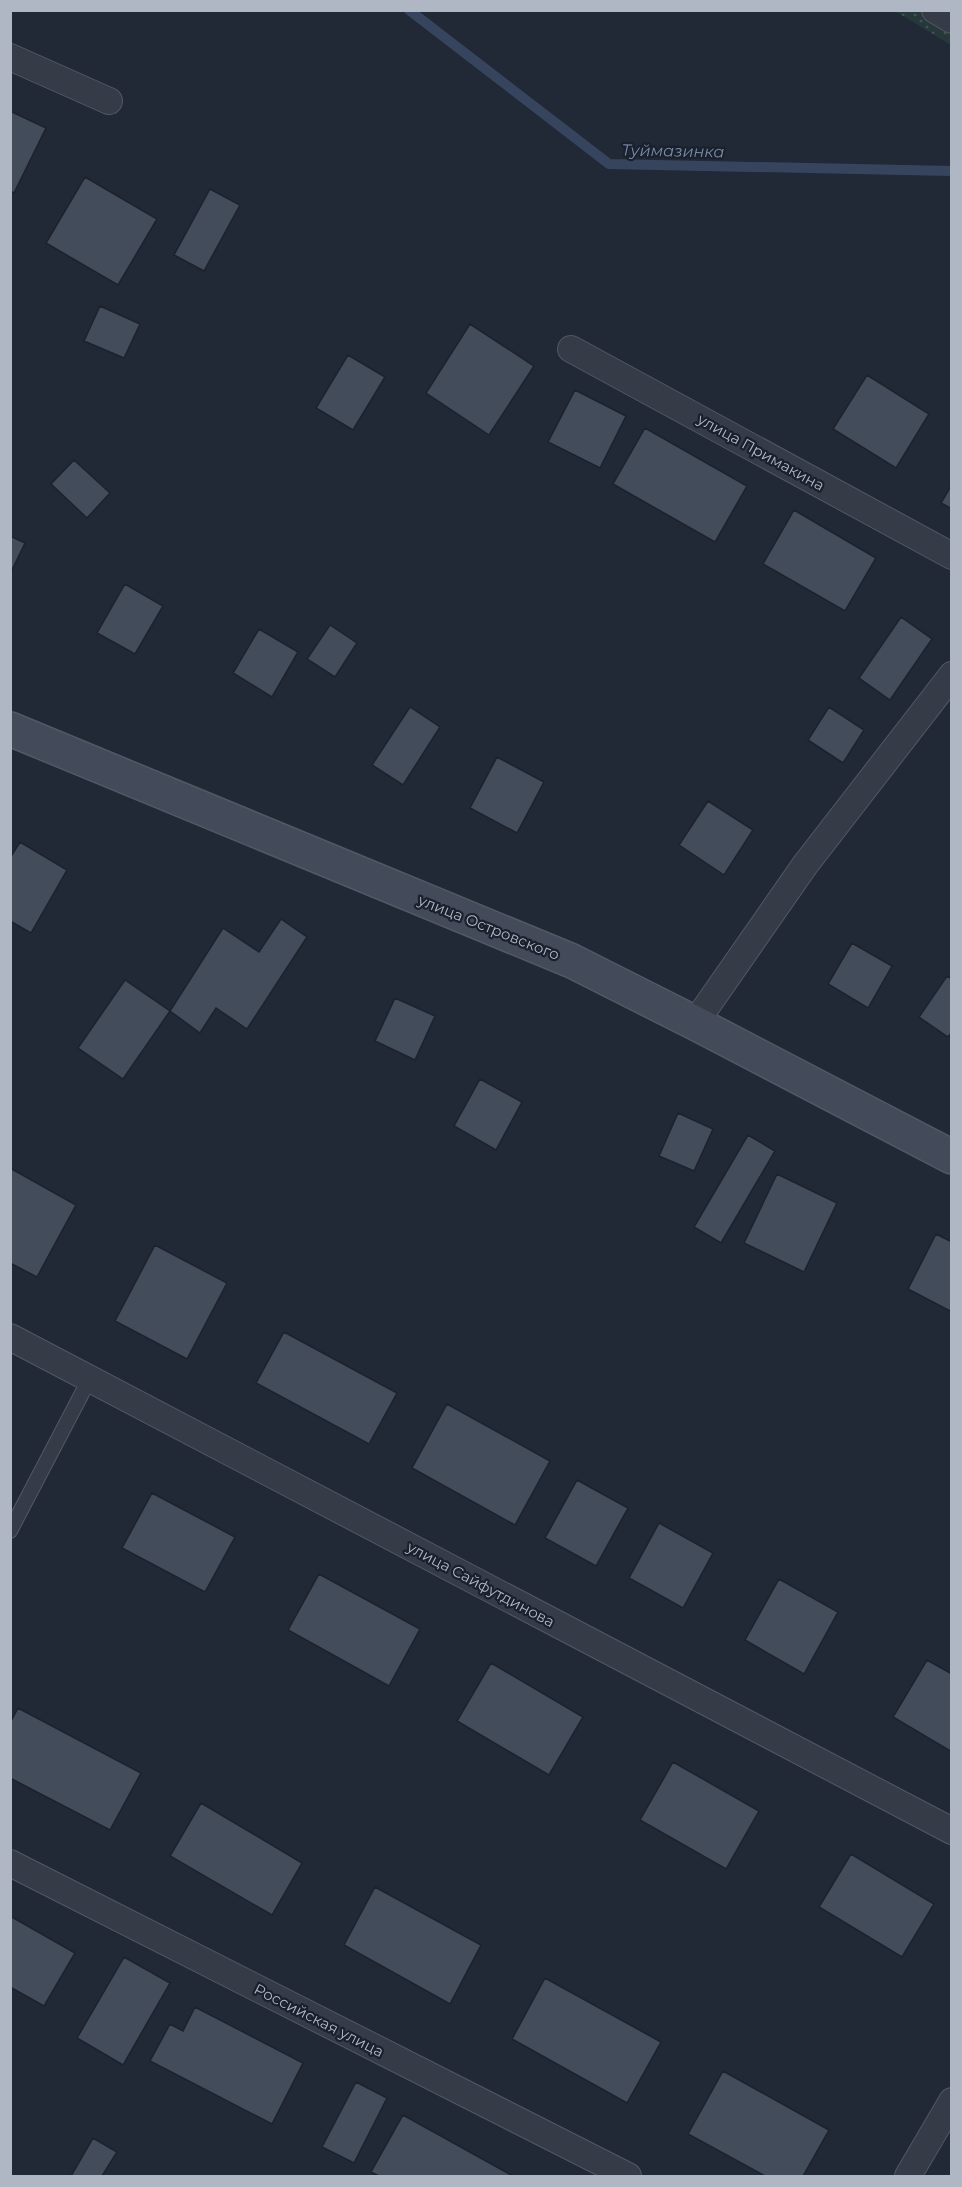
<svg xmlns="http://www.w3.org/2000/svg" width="962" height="2187" viewBox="0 0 962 2187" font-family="Montserrat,sans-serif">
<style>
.garden{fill:url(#garden-dots)}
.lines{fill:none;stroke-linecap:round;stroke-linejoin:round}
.stream{stroke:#36445d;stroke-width:10}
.building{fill:#434c5b;stroke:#1c222e;stroke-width:1.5}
.service-casing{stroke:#525965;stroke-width:16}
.minor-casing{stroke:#525965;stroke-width:28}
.secondary-casing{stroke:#525965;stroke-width:36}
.service{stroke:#353b47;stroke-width:14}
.minor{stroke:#353b47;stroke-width:26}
.secondary{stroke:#434a5a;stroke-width:33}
.labels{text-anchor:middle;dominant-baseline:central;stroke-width:4.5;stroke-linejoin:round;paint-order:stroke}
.street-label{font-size:15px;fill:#afb6c4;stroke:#1a202c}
.water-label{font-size:16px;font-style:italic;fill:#798caa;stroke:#1a202c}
</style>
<defs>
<pattern id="garden-dots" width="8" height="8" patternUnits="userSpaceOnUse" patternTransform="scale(1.5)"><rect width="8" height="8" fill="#26383a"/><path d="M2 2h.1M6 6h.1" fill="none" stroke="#435355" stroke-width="1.8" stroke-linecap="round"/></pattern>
</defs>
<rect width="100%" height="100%" fill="#212936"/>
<!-- garden -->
<path class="garden" d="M895 11H951V45Z"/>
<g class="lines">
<!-- stream -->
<path class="stream" d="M409 10 609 164 952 171"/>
</g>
<!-- building -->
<path class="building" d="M10 111 46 128 14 193 10 191Z
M85 177 157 219 118 285 46 243Z
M210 189 240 205 204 271 174 255Z
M100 306 140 324 124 358 84 341Z
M470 324 534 366 489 435 426 393Z
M348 355 385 377 353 430 316 408Z
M867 375 929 414 896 468 833 429Z
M575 390 626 416 600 468 548 442Z
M645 428 747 486 715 542 613 484Z
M74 460 110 493 87 518 51 484Z
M952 484V509L941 503Z
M794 510 876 558 845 611 763 564Z
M10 536 25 543 10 574Z
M125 584 163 606 135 654 97 633Z
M901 617 932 639 890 700 859 678Z
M330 625 357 643 335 677 307 659Z
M259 629 298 652 272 697 233 673Z
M410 707 440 727 403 785 372 765Z
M829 707 864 730 843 763 808 740Z
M497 757 544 782 517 833 470 808Z
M708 801 753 830 724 875 679 845Z
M20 842 67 870 31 933 10 921V858Z
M281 919 307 937 247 1029 216 1008 200 1033 170 1011 223 928 259 952Z
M852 943 892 966 868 1008 828 984Z
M947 976 952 979V1032L948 1037 919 1017Z
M125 980 170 1011 123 1079 78 1048Z
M395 998 435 1016 415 1060 375 1041Z
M480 1079 522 1102 496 1150 454 1126Z
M678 1113 713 1129 694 1171 659 1156Z
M748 1135 775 1151 721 1243 694 1227Z
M10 1168 76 1205 37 1277 10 1263Z
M777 1174 837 1203 804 1272 744 1243Z
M936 1234 952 1242V1312L908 1289Z
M155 1245 227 1283 187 1359 115 1321Z
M284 1332 397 1393 369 1444 256 1383Z
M447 1404 550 1461 515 1525 412 1468Z
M577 1480 628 1508 596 1566 545 1538Z
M152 1493 235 1537 205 1592 122 1548Z
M659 1523 713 1553 683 1608 629 1578Z
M319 1574 420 1629 389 1686 288 1630Z
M779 1579 838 1612 804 1674 745 1640Z
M927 1660 952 1674V1752L893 1717Z
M491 1663 583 1717 549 1775 457 1721Z
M18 1708 141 1773 110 1830 10 1778V1723Z
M673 1762 759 1811 726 1869 640 1820Z
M201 1803 302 1863 272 1915 170 1856Z
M851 1854 934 1904 902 1957 819 1907Z
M375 1887 481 1945 450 2004 344 1945Z
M10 1916 75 1953 44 2006 10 1987Z
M124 1957 170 1983 123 2065 77 2038Z
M545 1978 661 2042 627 2103 512 2039Z
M195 2007 303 2063 272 2124 150 2061 170 2024 183 2031Z
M723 2071 829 2130 803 2176H765L688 2134Z
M356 2082 387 2098 354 2163 322 2147Z
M403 2115 513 2176H379L371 2172Z
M93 2138 117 2152 102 2176H71Z"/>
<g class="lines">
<defs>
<path id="service" d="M10 1531 90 1378"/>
<path id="minor" d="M935 10 952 20
M10 57 109 101
M571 349 952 556
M695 1023 805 865 952 675
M10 1337 952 1831
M10 1863 628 2176
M908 2176 952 2101"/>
<path id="secondary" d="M10 729 572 961 695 1023 952 1157"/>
</defs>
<!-- service casing -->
<use href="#service" class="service-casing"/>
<!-- minor casing -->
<use href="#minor" class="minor-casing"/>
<!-- secondary casing -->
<use href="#secondary" class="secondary-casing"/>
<!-- service -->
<use href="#service" class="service"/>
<!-- minor -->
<use href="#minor" class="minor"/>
<!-- secondary -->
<use href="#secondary" class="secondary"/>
</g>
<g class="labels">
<!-- street labels -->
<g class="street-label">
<text transform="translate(761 452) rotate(29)">улица Примакина</text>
<text transform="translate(489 927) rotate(22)">улица Островского</text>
<text transform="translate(481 1584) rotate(28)">улица Сайфутдинова</text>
<text transform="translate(319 2020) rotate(27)">Российская улица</text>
</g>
<!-- water labels -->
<g class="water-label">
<text transform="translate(673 151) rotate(1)">Туймазинка</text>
</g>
</g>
<!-- border -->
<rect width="962" height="2187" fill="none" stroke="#afb6c4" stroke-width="24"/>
</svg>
